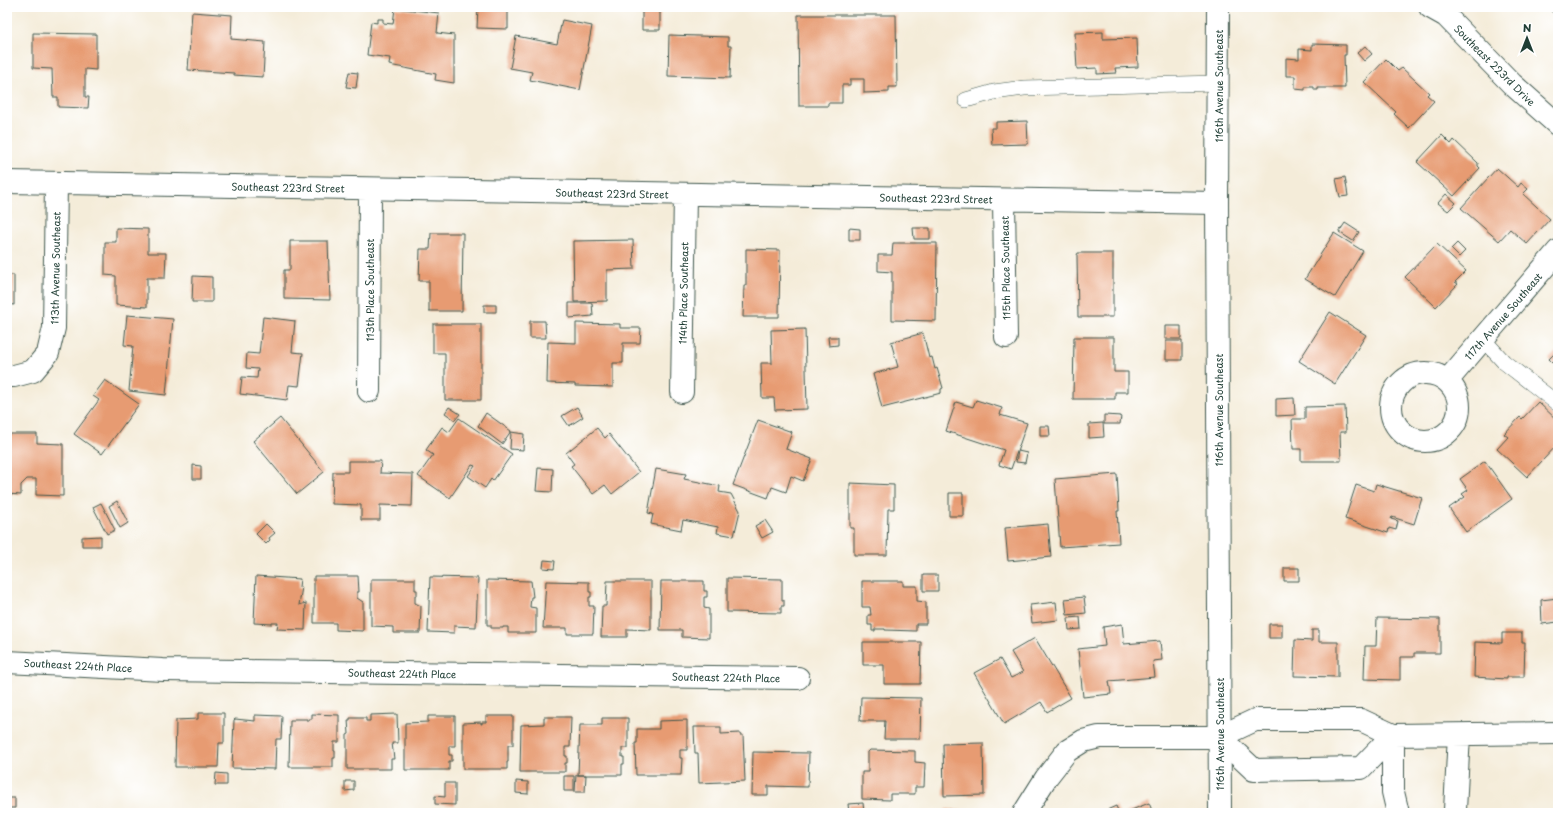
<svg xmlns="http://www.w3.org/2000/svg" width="1565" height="820" viewBox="0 0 1565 820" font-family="'Playpen Sans',sans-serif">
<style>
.building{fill:#e79b72}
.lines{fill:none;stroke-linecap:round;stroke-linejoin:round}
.service-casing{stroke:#3f574d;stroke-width:16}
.minor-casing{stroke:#3f574d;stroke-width:24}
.secondary-casing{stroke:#3f574d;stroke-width:24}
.service{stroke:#fff;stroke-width:15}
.minor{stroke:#fff;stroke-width:22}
.secondary{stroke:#fff;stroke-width:22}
.labels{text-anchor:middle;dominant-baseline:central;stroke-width:3;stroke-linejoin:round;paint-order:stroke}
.street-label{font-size:10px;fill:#1f3d34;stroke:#fff}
</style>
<rect width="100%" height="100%" fill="#fff"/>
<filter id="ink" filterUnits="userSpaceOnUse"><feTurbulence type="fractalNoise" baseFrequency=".025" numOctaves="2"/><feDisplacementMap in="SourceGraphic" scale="8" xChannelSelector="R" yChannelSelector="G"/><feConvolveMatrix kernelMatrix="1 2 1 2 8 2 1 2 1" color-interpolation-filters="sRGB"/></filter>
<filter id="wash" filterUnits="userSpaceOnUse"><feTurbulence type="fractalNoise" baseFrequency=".012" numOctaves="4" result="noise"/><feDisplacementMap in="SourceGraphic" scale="16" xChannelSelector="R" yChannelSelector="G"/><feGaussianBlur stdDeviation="0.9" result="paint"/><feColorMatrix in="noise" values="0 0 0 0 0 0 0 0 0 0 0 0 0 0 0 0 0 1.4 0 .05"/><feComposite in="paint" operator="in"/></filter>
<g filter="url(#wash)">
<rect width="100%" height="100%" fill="#f4ecd9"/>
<g id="blocks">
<!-- building -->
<path class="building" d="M478 7H508V29L477 28Z
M642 7H660V30H642Z
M1554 7H1558V17L1551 11Z
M395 8 439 13 437 33 454 35V83L435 80 436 74 389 65 390 58 367 55 371 22 377 23V19H383V23L393 24Z
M192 12 232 15 231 39 265 42 263 77 234 75V73L188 70Z
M798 15H896L897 87H889V92L864 93V79H850V85H842V103H828V106H799Z
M562 20 592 26 580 90 530 80 532 72 510 68 516 36 557 44Z
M1103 32V39L1137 38 1138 67 1115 68 1116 73 1097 74V68L1077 69 1075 33Z
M33 33 96 34V70L85 69V97H89L88 108 58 107V97H53L52 69 33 68Z
M669 35 728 37V46H731L730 78 668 76Z
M1312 44 1346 45V55H1344L1345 88H1318V90H1314V87H1305V90L1295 89V76H1286V58L1299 59V49L1312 50Z
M1365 46 1372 54 1364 61 1357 53Z
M1386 59 1398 71 1402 68 1429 93 1427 95 1434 101 1409 128 1394 114 1396 112 1364 82Z
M349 72 358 73 356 88 346 87Z
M1027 121 1028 144 992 145 991 128H996V122Z
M1442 135 1451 144 1454 140 1478 163V166L1480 168 1454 196 1417 162Z
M1497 168 1518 187 1521 183 1528 189 1523 194 1550 219 1527 244 1510 229 1499 241 1461 208Z
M1345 177 1348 196 1340 197 1336 179Z
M1446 194 1456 203 1448 211 1438 203Z
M1345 223 1359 232 1353 241 1339 232Z
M116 228 148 229V253H166L165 278H147V307L116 305V276L105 275V242H116Z
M849 228 860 229V240H849Z
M913 228H930V239H914Z
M431 233H463L462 311H429V281H419L420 249H430Z
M1334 233 1363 251 1335 297 1305 279Z
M633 240 634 269 607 270V301L574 302 573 241Z
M290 241H328L330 300 284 299V270H290Z
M893 243H937L936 321 892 320V272L878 271V255H892Z
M1457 243 1465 251 1459 257 1451 249Z
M1437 244 1466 271 1455 282 1458 284 1436 307 1405 277Z
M746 249 780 250 779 317H743L744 286H746Z
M1078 253H1113V317H1078L1077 255Z
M7 275H14V305L7 304Z
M193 276 212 277V302H192Z
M569 303H592L593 316 569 318Z
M484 305H496V312H484Z
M1330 312 1366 335 1335 384 1299 361Z
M127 315 173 319 166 395 129 391 133 346 124 345Z
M263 317 295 321 292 352 303 353 299 386 289 385 287 400 240 394 242 377 257 378 258 369 246 368 247 353 259 354Z
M530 321H545L546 338H530Z
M576 323 620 324V328H641L640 343H623V363H613V387L575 386V384L547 383 548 342 576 343Z
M433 324H481V400H445V353H433Z
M1165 326H1181V339H1165Z
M805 329 807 409 775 410 774 398H762L761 363H772L771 330Z
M923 333 929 358 932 357 935 369 937 368 943 388 941 389V393L882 408 873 374 898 367 891 342Z
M828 337H838V345L829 346Z
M1074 337H1114V372H1128V392H1115V399H1073Z
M1166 341H1182V360H1166Z
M1558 350V368L1549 359Z
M105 380 139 404 102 454 74 434 99 400 93 396Z
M1294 398 1295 415 1276 416V399Z
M976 400 1002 408 1000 415 1027 423 1011 469 999 465 1004 450 946 431 956 402 973 407Z
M1538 402 1558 421V444L1527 477 1497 449 1508 437 1504 434 1520 417 1522 419Z
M1345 406 1346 432H1340L1341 461H1301V449H1293L1292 419H1305V407Z
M449 407 460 414 455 420 445 413Z
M577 407 583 417 569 426 562 416Z
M486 413 511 431 502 444 478 426Z
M1104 415 1121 416 1120 424H1104Z
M280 418 324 472 297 494 253 441Z
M459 418 512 454 493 481 491 479 485 488 468 476 475 466 472 465 450 498 418 476 433 455 426 450 442 427 449 432Z
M758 420 792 432 786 449 812 459 803 481 791 476 786 492 772 487 768 498 733 485Z
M1103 423 1104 437 1089 438V424Z
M1040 426H1049L1050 436H1040Z
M597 428 605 438 609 434 639 472 612 494 605 485 593 494 571 466 574 464 566 453Z
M511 432 524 434 523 450 510 449Z
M7 434H37V443L63 444V496L36 495V479H27L21 485V495L7 494Z
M1018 451 1027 453 1025 463 1016 462Z
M348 461H381L380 473 413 474 412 506 380 505V520H361V505L332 504 333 472H348Z
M1485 461 1512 499 1466 532 1449 508 1465 497 1462 494 1468 490 1460 479Z
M193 465 201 466V479H193Z
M538 468 553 469 552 492 536 491Z
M656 469 686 474 684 479 720 486 719 492 731 494 740 511 734 536 717 533 718 527 683 520 681 530 651 524 653 514 648 513Z
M1117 474 1119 511H1117L1119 543 1060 547 1055 479Z
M850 483 894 485V509H888L887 555H854V528H850Z
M1376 484 1422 498 1414 524 1392 517 1391 519 1398 521 1396 530 1389 528 1388 533 1345 519 1356 485 1374 491Z
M949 493H963V516H949Z
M117 501 128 523 120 528 109 506Z
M101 503 115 530 107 534 93 507Z
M765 520 773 532 762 538 755 526Z
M266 524 275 533 269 538 270 540 266 544 256 534Z
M1048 524 1051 557 1008 561 1005 528Z
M101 536V546H82V537Z
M544 560 555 561 554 569 543 568Z
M1284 568H1299V581H1284Z
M923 575H938V591H923Z
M256 576 300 579 299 587H302L299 605 306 603 305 630 277 629 278 623H272V624L254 623Z
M314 576H358L359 592H357V598L363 602V631L336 630V623H314Z
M430 577 478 578 476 627 454 626V633L428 632Z
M727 578 782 579V600H784V606H781V613L727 612Z
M371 579H415V590H417V595H415V603L421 606 420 633H393V627L371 626Z
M487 580 531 581 533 597H531L530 607 536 608V633H508V627H503V628H491V625H487Z
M546 581 589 582V592H591V597H589V606H594L593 634H567V628H543Z
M607 581H651V630L627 629V637H601L602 606H606Z
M661 581H704V591H707V597H704V608L709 609V638L682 637V630H660Z
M862 581H903V586H917V601L926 602V624H916V631L885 630V629H875V631H872V625H868V615H871L870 607H862Z
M1084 597 1086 613 1067 615 1065 599Z
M1558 598V622L1542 624 1541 600Z
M1056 602 1058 620 1032 623 1030 605Z
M1080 617 1081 629 1069 630 1068 618Z
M1377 618 1440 619V653H1414V657H1400V680L1364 679 1365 646H1376Z
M1122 624 1124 644 1160 641 1162 660 1153 661 1155 677 1109 681 1111 694 1083 697 1078 649 1105 646 1103 627Z
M1269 624H1282V638H1269Z
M1312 630H1319V642H1338V677L1294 676 1295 640 1312 641Z
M1502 633H1522V642H1525L1524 677H1507V679L1474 677 1475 642 1502 643Z
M1035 638 1071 698 1047 712 1041 702 1004 724 974 673 1000 659 1011 678 1023 672 1011 652Z
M863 642H921L920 684H884V665H863Z
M861 697 921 698 920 739H884L885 721H860Z
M198 713H224V743H219L218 767H175L176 720 198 719Z
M312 714 339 715V742H334V751H335V758H333V767H289L290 721H294V719H307V721H309V719H312Z
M397 714 398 743H392L394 759H391V769H347V735L349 734 348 720H350V718H366V721H370V715Z
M255 715 282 716 281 739H276L275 769 232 768 234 720 235 719 255 721Z
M428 716H455V746H449V755H452V761H449V770H405V723L428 722Z
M486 716H513V745H508V762H507V769H463V723L481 722V724H482V722H486Z
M544 717H571L570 747H565V756H567V763H565V772H520L521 725 544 724Z
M602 718H628V748H622V757H624V764H622V775H578L580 725H602Z
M687 720V750H680V758H682L681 775H636L635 743H637V729H659V721Z
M694 727H721V734L740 733V735H743L745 781 699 783 698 753H695Z
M983 743 984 795 944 796 943 744Z
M870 750 915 751V762L925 763 924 787H915V794H890V800L862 799V772H868V752Z
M753 752 809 753 808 787 768 786V795H752Z
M216 773 227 774V785H215Z
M576 775H586L585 792H575Z
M564 776H574V791H564Z
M345 781H354V790L345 791Z
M516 781 528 782V794L516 793Z
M445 783H455V805L435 804V796L445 797Z
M7 798H15V808H7Z
M863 803 864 813H849L848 804Z
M1149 803 1153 813H1124Z
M1116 806 1119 813H1100Z
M946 809 979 812V813H945Z"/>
</g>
</g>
<g filter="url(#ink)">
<use href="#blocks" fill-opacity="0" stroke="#3f574d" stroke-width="1"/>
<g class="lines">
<defs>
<path id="service" d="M966 100 994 92 1024 88 1218 83
M1483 339 1504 362 1558 404"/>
<path id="minor" d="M1430 7 1446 16 1512 84 1558 125
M7 182 1217 203
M1004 200 1006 337
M1391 407a34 34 0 1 1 68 0a34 34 0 1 1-68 0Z
M7 376H14L33 371 48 353 54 328 56 183
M1447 381 1558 251
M369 391 370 189
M682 392 685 194
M7 662 163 670 798 678
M1024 813 1046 778 1067 751 1083 741 1099 737H1219L1255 720H1361L1393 735 1361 768 1254 770 1219 737
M1398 813 1393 792V735L1558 733
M1454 813 1455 810 1459 735"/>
<path id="secondary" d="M1218 7 1217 203 1220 813"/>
</defs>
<!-- service casing -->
<use href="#service" class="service-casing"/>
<!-- minor casing -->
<use href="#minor" class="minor-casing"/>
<!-- secondary casing -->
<use href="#secondary" class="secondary-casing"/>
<!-- service -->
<use href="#service" class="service"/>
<!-- minor -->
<use href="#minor" class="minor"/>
<!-- secondary -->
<use href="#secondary" class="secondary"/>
</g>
</g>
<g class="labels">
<!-- street labels -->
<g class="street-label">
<text transform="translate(1495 65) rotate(45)">Southeast 223rd Drive</text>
<text transform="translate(1218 86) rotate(-90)">116th Avenue Southeast</text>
<text transform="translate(288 187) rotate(1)">Southeast 223rd Street</text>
<text transform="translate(612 193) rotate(1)">Southeast 223rd Street</text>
<text transform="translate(936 198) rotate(1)">Southeast 223rd Street</text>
<text transform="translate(55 268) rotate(-89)">113th Avenue Southeast</text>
<text transform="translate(1005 268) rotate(-91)">115th Place Southeast</text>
<text transform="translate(369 290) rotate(-90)">113th Place Southeast</text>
<text transform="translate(683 293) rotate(-89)">114th Place Southeast</text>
<text transform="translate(1503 316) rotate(-49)">117th Avenue Southeast</text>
<text transform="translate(1218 410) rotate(-90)">116th Avenue Southeast</text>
<text transform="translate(78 665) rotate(3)">Southeast 224th Place</text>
<text transform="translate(402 673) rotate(1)">Southeast 224th Place</text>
<text transform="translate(726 677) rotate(1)">Southeast 224th Place</text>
<text transform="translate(1219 734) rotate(-90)">116th Avenue Southeast</text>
</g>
</g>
<!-- margin -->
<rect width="1565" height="820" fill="none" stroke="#fff" stroke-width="24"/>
<!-- north arrow -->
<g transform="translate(1527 38)" stroke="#ffffff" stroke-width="3" paint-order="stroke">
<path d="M0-3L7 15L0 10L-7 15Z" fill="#1f3d34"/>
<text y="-6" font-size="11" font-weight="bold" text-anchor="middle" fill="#1f3d34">N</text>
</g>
</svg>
